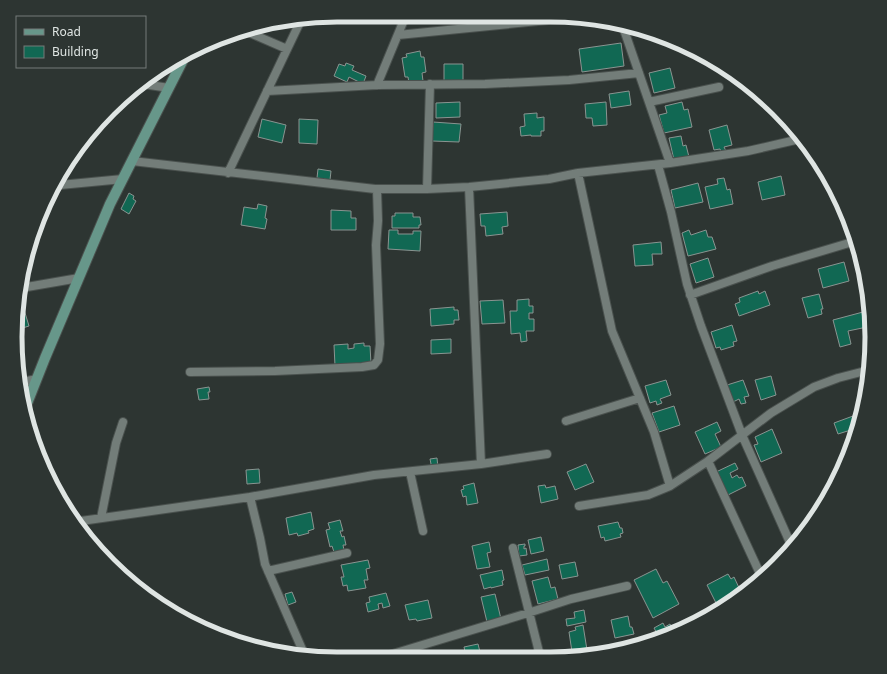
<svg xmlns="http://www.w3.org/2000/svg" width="887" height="674" viewBox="0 0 887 674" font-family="'Noto Sans',sans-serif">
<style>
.building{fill:#116853;stroke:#8a9491}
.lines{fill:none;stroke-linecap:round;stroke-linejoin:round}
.street-casing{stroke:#4a514e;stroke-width:10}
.secondary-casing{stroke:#4a514e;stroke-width:12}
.street{stroke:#737d79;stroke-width:8}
.secondary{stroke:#67978a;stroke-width:10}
.rim{fill:none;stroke:#dfe5e3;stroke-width:5}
</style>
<rect width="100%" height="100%" fill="#2d3532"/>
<!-- building -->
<path class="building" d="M621 43 624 66 582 72 579 49Z
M420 51 421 57H424L426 72 422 73 423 81 409 83 408 77H405L402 58 407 57 406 54Z
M346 63 354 66 352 70 366 76 363 84 349 77 347 82 334 76 339 64 345 66Z
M444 64H463V82H444Z
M670 68 675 88 654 93 649 73Z
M629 91 631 105 611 108 609 94Z
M460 102V117L436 118V103Z
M606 102 607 125 593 126 592 118H586L585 104Z
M682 102 684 110 688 109 692 127 664 133 659 115 667 113 665 106Z
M537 113V118L544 117V131H541V136H531V135L521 136 520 127 525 126 524 114Z
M262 119 286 125 282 143 258 137Z
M299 119 318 120 317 144 299 143Z
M433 122 461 124 459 142 432 141Z
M727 125 732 145 724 147 726 151 721 152 720 149 714 150 709 130Z
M681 136 683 146 686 145 689 157 674 160 669 138Z
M318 169 331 171 330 180 317 178Z
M781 176 785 195 762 200 758 182Z
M724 178 727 190 730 189 733 204 710 209 705 187 718 184 717 179Z
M698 183 703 202 675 208 671 190Z
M129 193 134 196 133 199 136 201 129 214 121 209Z
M258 204 267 206 265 218 267 219 265 229 241 225 244 207 257 209Z
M840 205H843L847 212 842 213Z
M331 210 351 211V218H356V230H331Z
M507 212 508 226 502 227 503 234 486 236 485 226H481L480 214Z
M395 213H413V217H420L421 225H419V228H392V216H395Z
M851 227 856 241 854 242Z
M389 230H398V234H413V231H421L420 251 388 249Z
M689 230 691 235 706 230 708 237H712L716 249 688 256 682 233Z
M661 242 662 254H652L653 265 635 266 633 245Z
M708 258 714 277 696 283 690 264Z
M844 262 849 281 823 288 818 269Z
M758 291 759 294 765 291 770 305 739 316 735 304 740 302 739 298Z
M819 294 823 309H821L822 314 808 318 802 298Z
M529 299V306H533V313H529V319H534V331H526L527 341 521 342 520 333 511 334 510 311H517V300Z
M503 300 505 323 482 324 480 301Z
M22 303 29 326 16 330 19 304Z
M454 307V310H458L459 320H454V324L431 326 430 309Z
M863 312 867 327 848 331 851 344 840 347 833 320Z
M732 325 737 341 733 342 734 346 721 350 720 347 716 348 711 332Z
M451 339V353L431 354V340Z
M364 343V346H370L371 364 335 366 334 345 348 344V349L354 348V344Z
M771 376 776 395 761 400 755 380Z
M666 380 671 395 660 399 662 403 657 405 656 401 650 403 645 386Z
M743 380 749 396 744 397 746 403 741 404 739 399 733 402 727 385Z
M209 387 210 392H208L209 399 199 400 197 389Z
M867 389 866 396 861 397 859 391Z
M674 406 680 425 659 432 652 413Z
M853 416 856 425 853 426 854 429 838 434 834 423Z
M717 422 721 431 715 434 721 447 705 454 695 432Z
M772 429 782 453 761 462 754 445 758 444 755 437Z
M437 458 438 468 432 469 430 459Z
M735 463 738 469 730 473 732 478 737 475 739 478 742 477 746 486 728 495 716 472Z
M586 464 594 482 575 490 567 472Z
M259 469 260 483 247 484 246 470Z
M474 483 478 503 467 505 466 496 463 497 461 490 464 489 463 486Z
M545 485 546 488 555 486 558 499 541 503 538 486Z
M311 512 314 529 308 531 309 533 298 536 297 533 289 535 286 518Z
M340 520 343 531H340L342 537 344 536 346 545H343L344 550 334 552 332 546 330 547 326 530 330 529 328 523Z
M618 522 620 528H622L623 533 620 534 621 537 605 541 604 537 601 538 598 526Z
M541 537 544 551 531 554 528 540Z
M489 542 491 552 487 553 490 567 477 569 472 546Z
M525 544V546H524V549L526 548 527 555 519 556 518 545Z
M547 559 549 570 525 575 522 565Z
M368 560 370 568 366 569 368 580H364L366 588 348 591 347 585 343 586 341 577H344L341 565Z
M575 562 578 576 562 579 559 565Z
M656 569 663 583 667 581 679 604 653 618 634 580Z
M502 570 504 580 502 581 503 585 491 588V587L484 589 480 575Z
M728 574 731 579 734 577 741 592 739 594 740 596 729 605 719 609 707 585Z
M548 577 551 588 555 587 558 599 538 604 532 581Z
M292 592 296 602 288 605 285 594Z
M386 593 390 606 383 608 382 603 378 604 379 609 368 612 366 603 370 602 369 597Z
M495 594 501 619 487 622 481 597Z
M428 600 432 618 417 621 416 619 409 620 405 605Z
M584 610 586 622 567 626 566 619 575 618 574 612Z
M628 616 630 627H632L634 634 615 638 611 620Z
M663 623 665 627 670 624 674 632 660 639 654 628Z
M583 625 587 650 572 652 569 632 576 630 575 627Z
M629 643 632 647 618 650Z
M478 644 481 656H466L464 647Z"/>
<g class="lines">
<defs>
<path id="street" d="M622 24 670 163
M243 30 287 49
M398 35 569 18 577 17
M143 84 169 88
M377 85 406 15
M267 91 377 85 485 84 569 80 639 73
M649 102 719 87
M132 161 375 189H427L469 187 549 179 578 173 670 163 748 151 800 139
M658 165 671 212 687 284 701 326 742 435 792 547
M228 173 301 20
M578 173 612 331 654 432 670 486
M53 187 60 185 123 179
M469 187 481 464
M427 189 430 84
M21 288 79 278
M690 295 772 266 849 243
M190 372 275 371 362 367 374 365 378 360 380 344 376 245 378 221 377 190
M22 382 37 379
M566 421 640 398
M708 461 771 413 814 387 838 378 869 370
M410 472 423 531
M250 497 260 538 265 564 305 656
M579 506 648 495 670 486 708 461 762 578
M101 518 116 443 123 422
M74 522 250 497 374 475 481 464 547 454
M513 548 540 656
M268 571 347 553
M386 656 528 613 571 599 627 586"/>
<path id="secondary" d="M26 406 45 358 110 204 186 54"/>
</defs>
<!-- street casing -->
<use href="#street" class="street-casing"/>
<!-- secondary casing -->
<use href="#secondary" class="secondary-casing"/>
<!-- street -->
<use href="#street" class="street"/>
<!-- secondary -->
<use href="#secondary" class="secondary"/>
</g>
<!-- crop -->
<path d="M0 0H887V674H0ZM337 22H550A315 315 0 0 1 865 337V337A315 315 0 0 1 550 652H337A315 315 0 0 1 22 337V337A315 315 0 0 1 337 22Z" fill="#2d3532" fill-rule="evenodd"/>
<path class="rim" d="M337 22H550A315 315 0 0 1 865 337V337A315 315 0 0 1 550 652H337A315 315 0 0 1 22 337V337A315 315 0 0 1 337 22Z"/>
<!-- legend -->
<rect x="16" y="16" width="130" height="52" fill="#2d3532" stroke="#747b79"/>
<rect x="24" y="29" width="20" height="6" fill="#67978a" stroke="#747b79"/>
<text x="52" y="36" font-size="12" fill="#dfe5e3">Road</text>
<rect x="24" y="46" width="20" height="12" fill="#116853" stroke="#747b79"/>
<text x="52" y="56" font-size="12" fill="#dfe5e3">Building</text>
</svg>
